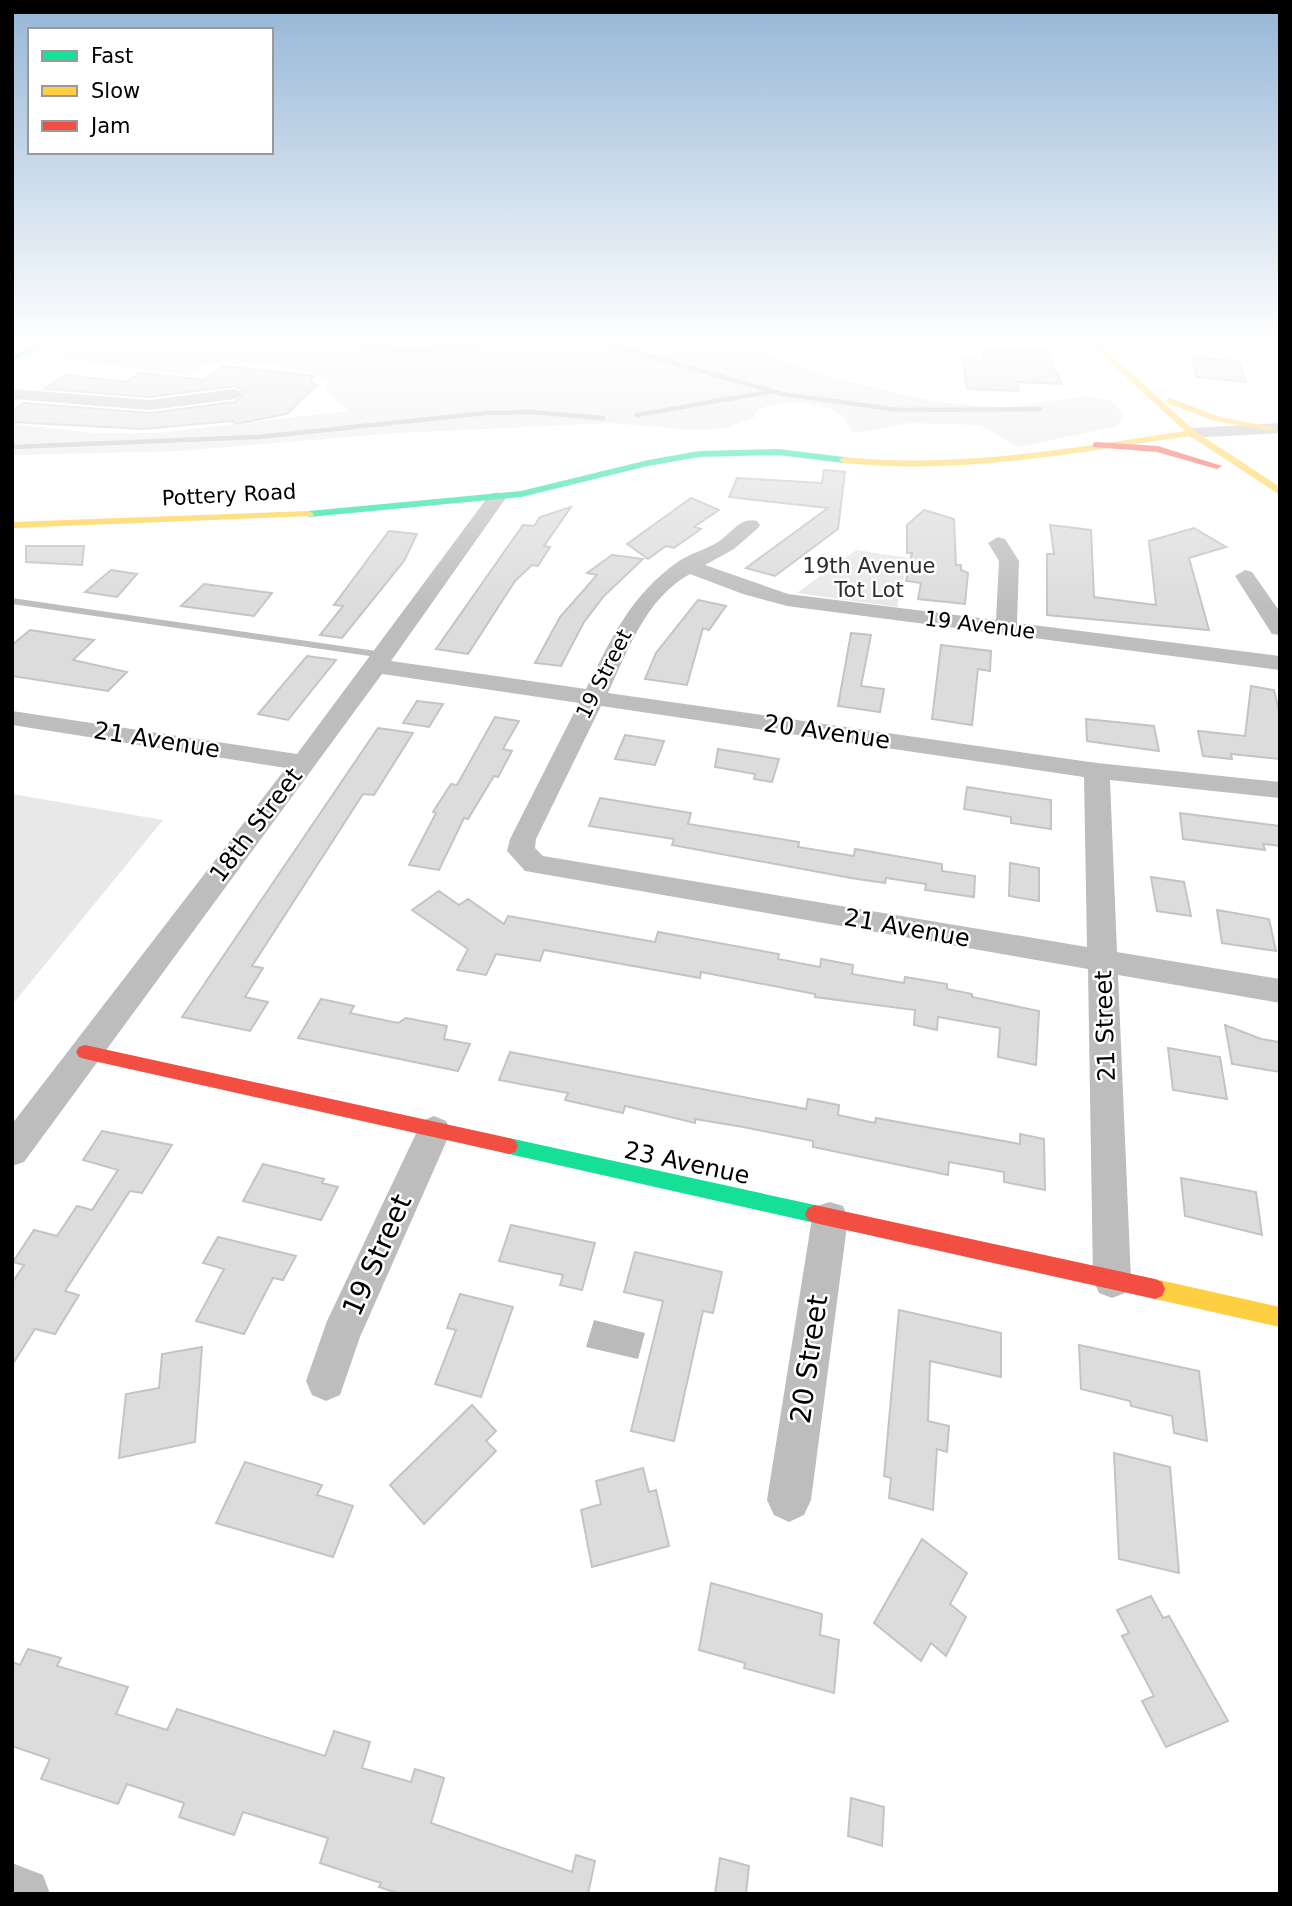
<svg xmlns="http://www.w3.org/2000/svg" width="1292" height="1906" viewBox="0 0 1292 1906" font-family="'DejaVu Sans',sans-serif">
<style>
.green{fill:#e8e8e8}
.water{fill:#bababa}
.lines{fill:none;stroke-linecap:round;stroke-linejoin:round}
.stream{stroke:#bababa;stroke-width:4.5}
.building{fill:#dcdcdc;stroke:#c4c4c4;stroke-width:2}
.lane{fill:#bdbdbd;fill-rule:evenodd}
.street{fill:#bdbdbd;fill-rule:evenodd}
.fast{fill:#16e098;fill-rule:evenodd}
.slow{fill:#ffcf43;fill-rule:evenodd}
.jam{fill:#f24e42;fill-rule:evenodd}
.labels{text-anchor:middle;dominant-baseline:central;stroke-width:5;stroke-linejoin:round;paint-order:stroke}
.far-street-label{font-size:21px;fill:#000;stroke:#fff}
.far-park-label{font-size:21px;fill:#2d2d2d;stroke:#fff}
.street-label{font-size:24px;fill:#000;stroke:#fff}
.near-street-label{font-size:28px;fill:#000;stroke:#fff}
</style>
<rect width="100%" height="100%" fill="#fff"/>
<!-- green -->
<path class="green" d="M45 343 703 345 750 349 836 379 937 402 1002 408 1087 396 1112 401 1123 415 1118 426 1018 447 980 425 909 423 854 433C849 428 846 419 841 415 820 400 776 398 755 412L754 418 724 428 692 430 611 423 396 433 179 451 12 455V424L95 433H157L348 411 325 388 330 380 272 363 208 362 188 375 26 354Z
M856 550 908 558 897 607 797 593Z
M12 794 163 820 12 1005Z"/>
<!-- water -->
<path class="water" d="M594 1320 645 1333 638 1359 586 1347Z"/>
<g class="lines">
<!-- stream -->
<path class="stream" d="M344 343 407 351 501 343
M604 343 782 394 899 410 1040 409
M637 415 768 392
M12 447 259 437 486 413 531 412 603 418"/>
</g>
<!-- building -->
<path class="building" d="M984 349 1045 350 1062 384 1017 382 1019 391 967 389 963 359 983 361Z
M1192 357 1239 361 1246 382 1197 377Z
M224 366 313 376 311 382 317 385 287 414 235 424 233 421 143 429 12 422V411L24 403 150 413 235 402 245 393 235 386 150 397 45 389 65 375 126 382 140 373 204 380Z
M824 470 845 472 838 529 775 576 746 568 828 508 729 497 737 478 822 483Z
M691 498 719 510 694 527 701 529 674 548 666 546 648 559 627 544Z
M571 507 544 546 550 547 538 566 532 565 515 581 468 654 436 649 523 525 534 526 540 517Z
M924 510 954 519 956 565H961V570L968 573 965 604 918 599 921 583 906 581 912 553H907V525Z
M1050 525 1091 530 1094 597 1156 605 1149 541 1194 528 1226 547 1189 558 1209 630 1047 615V554H1054Z
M389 531 417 534 404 561 342 638 320 635 343 606 334 605Z
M26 546H84L82 565 26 562Z
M612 555 643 559 604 596 584 622 561 666 535 663 560 617 597 575 587 573Z
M111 570 137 574 117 597 85 592Z
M204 584 256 591 272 593 254 616 181 606Z
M698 600 726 606 709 630 703 628 687 685 645 679 656 653Z
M30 630 94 640 73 660 127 672 108 691 12 676V645Z
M851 633 871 635 861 686 884 689 880 712 838 706Z
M941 645 991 651 990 671 978 669 972 725 932 719Z
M307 656 336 660 288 720 258 714Z
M1251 686 1274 690 1280 715V759L1231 754 1232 759 1203 756 1198 731 1245 736Z
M417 701 443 704 429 727 403 723Z
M495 717 519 721 503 749 512 751 498 777 494 776 468 819 464 818 439 870 409 865 436 813 433 812 451 784 457 785Z
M1086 719 1154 726 1159 751 1087 741Z
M378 728 413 733 374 795 363 794 252 966 263 968 245 997 268 1002 250 1031 182 1017Z
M625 735 664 741 655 765 615 759Z
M718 749 779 759 772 782 754 779 755 774 715 767Z
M967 787 1051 800V829L1011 823V817L964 809Z
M600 798 691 813 688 824 799 842 798 847 854 856 855 849 942 864V871L975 876 974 897 925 890 926 884 886 878 885 883 851 878 672 845 674 839 589 826Z
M1180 813 1280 826V846L1263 844 1265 850 1183 839Z
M1010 863 1039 868V901L1009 896Z
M1151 877 1184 882 1191 916 1157 911Z
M439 891 459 905 468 899 504 924 508 916 655 942 658 932 779 954 778 959 820 967 821 959 853 965 852 974 904 983 905 977 947 984V989L972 994V997L1039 1011 1036 1065 998 1057 1000 1028 938 1017 937 1030 914 1025 915 1010 815 997V994L701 972 700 978 544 950 540 961 496 954 486 975 457 970 468 949 412 910Z
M1217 910 1269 919 1276 951 1222 943Z
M321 999 354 1006 350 1013 398 1023 406 1018 447 1026 444 1039 470 1044 458 1071 298 1038Z
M1225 1025 1261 1039 1280 1042V1072L1232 1064Z
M1168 1048 1220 1057 1227 1099 1173 1090Z
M510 1052 806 1109 808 1099 839 1105 838 1115 875 1123 876 1118 1020 1144V1134L1044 1139 1045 1190 1004 1182V1172L949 1162 948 1175 813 1147V1141L743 1127 695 1119V1123L625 1106 623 1113 565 1100 568 1093 499 1080Z
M102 1131 172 1145 142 1193 130 1191 65 1291 79 1295 55 1334 35 1329 12 1365V1283L24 1265 13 1262 34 1230 57 1236 77 1206 92 1210 118 1170 83 1160Z
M263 1164 324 1179 322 1183 338 1187 321 1220 243 1201Z
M1181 1178 1256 1192 1262 1235 1185 1216Z
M511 1225 595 1243 582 1290 560 1285 563 1275 499 1261Z
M218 1237 296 1256 283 1280 273 1278 244 1334 196 1321 224 1269 203 1263Z
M635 1252 722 1272 713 1313 703 1311 674 1441 631 1431 663 1301 624 1292Z
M460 1294 513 1307 481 1397 435 1384 456 1330 447 1328Z
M899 1310 1001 1333V1377L930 1361 928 1421 949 1426 947 1452 937 1449 933 1510 889 1498 891 1478 884 1476Z
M1079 1345 1199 1371 1207 1441 1174 1433 1172 1416 1131 1406 1130 1401 1081 1389Z
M202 1347 195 1442 119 1458 126 1394 159 1388 162 1354Z
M472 1405 496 1431 486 1441 496 1451 424 1524 390 1485Z
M1114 1453 1170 1467 1179 1573 1119 1559Z
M245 1462 322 1485 317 1495 353 1506 333 1557 216 1523Z
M643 1468 649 1492 656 1490 669 1546 592 1567 581 1510 601 1504 596 1481Z
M922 1539 967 1573 950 1604 966 1617 946 1656 931 1643 921 1661 874 1623Z
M711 1583 822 1614 820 1635 839 1640 834 1693 744 1668 745 1663 699 1650Z
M1151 1596 1163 1618 1169 1616 1228 1721 1166 1747 1142 1701 1154 1696 1122 1636 1129 1633 1117 1610Z
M28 1649 61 1658 57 1666 128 1687 116 1714 167 1730 177 1709 325 1756 334 1731 370 1742 362 1768 411 1782 415 1769 444 1778 431 1823 572 1872 576 1855 595 1861 588 1894H400L379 1887 381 1883 320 1863 328 1838 243 1812 234 1835 179 1817 184 1803 127 1784 118 1804 41 1779 50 1759 12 1746V1662L20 1665Z
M851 1798 884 1807 882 1846 848 1836Z
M720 1858 749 1866 746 1894H715Z"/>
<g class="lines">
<!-- lane -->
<path class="lane" d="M12 598 383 652 388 655 383 658 12 604Z"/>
<!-- street -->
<path class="street" d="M12 389 150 400 235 389 243 394 235 399 150 410 12 399Z
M1280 423V433L1192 438 1184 433 1192 428Z
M497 492 506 498 391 661 586 689C611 639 631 594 679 561 691 553 708 549 721 540 733 531 741 517 757 521L760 525 757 529 734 549 705 565 788 594 996 620 999 561 988 543 998 537 1005 539 1019 561 1017 623 1280 656V670L787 606 743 594 690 574C646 598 628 650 608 693L1097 763 1280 782V798L1110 780 1117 952 1280 979V1003L1118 975 1131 1280 1125 1293 1112 1298 1099 1293 1093 1280 1088 969 525 871 507 851 510 839 579 703 382 674 24 1162 12 1166V1124L286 768 12 725V711L297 754 490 494ZM601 706 1084 777 1087 947 543 856 535 848 536 839Z
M1245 570 1252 572 1280 612V635L1272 634 1235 576Z
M434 1116 446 1121 451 1131 360 1337 340 1395 326 1401 312 1395 306 1381 327 1321 422 1121Z
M830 1202 843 1206 848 1218 811 1500 804 1515 789 1522 774 1515 767 1500 812 1218 817 1206Z
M12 1863 43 1875 50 1894H12Z"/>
<!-- fast -->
<path class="fast" d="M34 343H44L12 362V356Z
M778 449 844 457 849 460 844 463 778 455 699 457 648 466 521 497 309 517 304 514 309 511 521 491 648 460 699 451Z
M509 1138 815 1205 822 1208 825 1214 822 1220 815 1223 509 1154 503 1152 500 1146 503 1140Z"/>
<!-- slow -->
<path class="slow" d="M1089 343H1098L1195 431 1280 487V495L1190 436C1073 453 963 475 844 463L839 460 844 457C961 469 1069 448 1185 431Z
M1170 398 1220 417 1276 428 1272 431 1215 421 1167 403V399Z
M309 511 314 514 313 516 12 528V522Z
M1155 1279 1280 1307V1327L1155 1299 1148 1296 1145 1289 1148 1282Z"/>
<!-- jam -->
<path class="jam" d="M1096 442 1158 446 1222 466 1217 469 1157 452 1093 447V443Z
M85 1045 509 1138 515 1140 518 1146 515 1152 509 1154 85 1059 79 1057 76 1052 79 1047Z
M815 1205 1155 1279 1162 1282 1165 1289 1162 1296 1155 1299 815 1223 808 1220 805 1214 808 1208Z"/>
</g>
<!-- sky -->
<linearGradient id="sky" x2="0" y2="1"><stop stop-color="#95b6d6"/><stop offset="0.56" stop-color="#fff"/><stop offset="1" stop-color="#fff" stop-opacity="0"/></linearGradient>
<rect width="1292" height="610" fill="url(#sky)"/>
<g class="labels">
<!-- far-street labels -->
<g class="far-street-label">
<text transform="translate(229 495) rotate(-3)">Pottery Road</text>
<text transform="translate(980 625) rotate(7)">19 Avenue</text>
<text transform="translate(604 674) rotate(-63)">19 Street</text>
</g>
<!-- far-park labels -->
<g class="far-park-label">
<text x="869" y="566">19th Avenue<tspan x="869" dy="24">Tot Lot</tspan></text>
</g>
<!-- street labels -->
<g class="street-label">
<text transform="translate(827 732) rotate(8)">20 Avenue</text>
<text transform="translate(157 740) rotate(9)">21 Avenue</text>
<text transform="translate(256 825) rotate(-53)">18th Street</text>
<text transform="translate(907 928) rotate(10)">21 Avenue</text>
<text transform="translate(1105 1026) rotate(-92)">21 Street</text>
<text transform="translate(687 1163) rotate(12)">23 Avenue</text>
</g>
<!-- near-street labels -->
<g class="near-street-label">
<text transform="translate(377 1255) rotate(-66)">19 Street</text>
<text transform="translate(809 1359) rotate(-82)">20 Street</text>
</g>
</g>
<!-- border -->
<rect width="1292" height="1906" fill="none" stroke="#000000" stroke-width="28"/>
<!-- legend -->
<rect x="28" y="28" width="245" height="126" fill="#ffffff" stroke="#999999" stroke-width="2"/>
<rect x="42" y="51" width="35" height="10" fill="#16e098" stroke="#999999" stroke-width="2"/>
<text x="91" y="63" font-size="21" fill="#000000">Fast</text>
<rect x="42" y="86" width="35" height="10" fill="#ffcf43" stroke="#999999" stroke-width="2"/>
<text x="91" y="98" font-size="21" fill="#000000">Slow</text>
<rect x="42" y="121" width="35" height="10" fill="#f24e42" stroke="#999999" stroke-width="2"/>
<text x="91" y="133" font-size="21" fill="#000000">Jam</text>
</svg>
